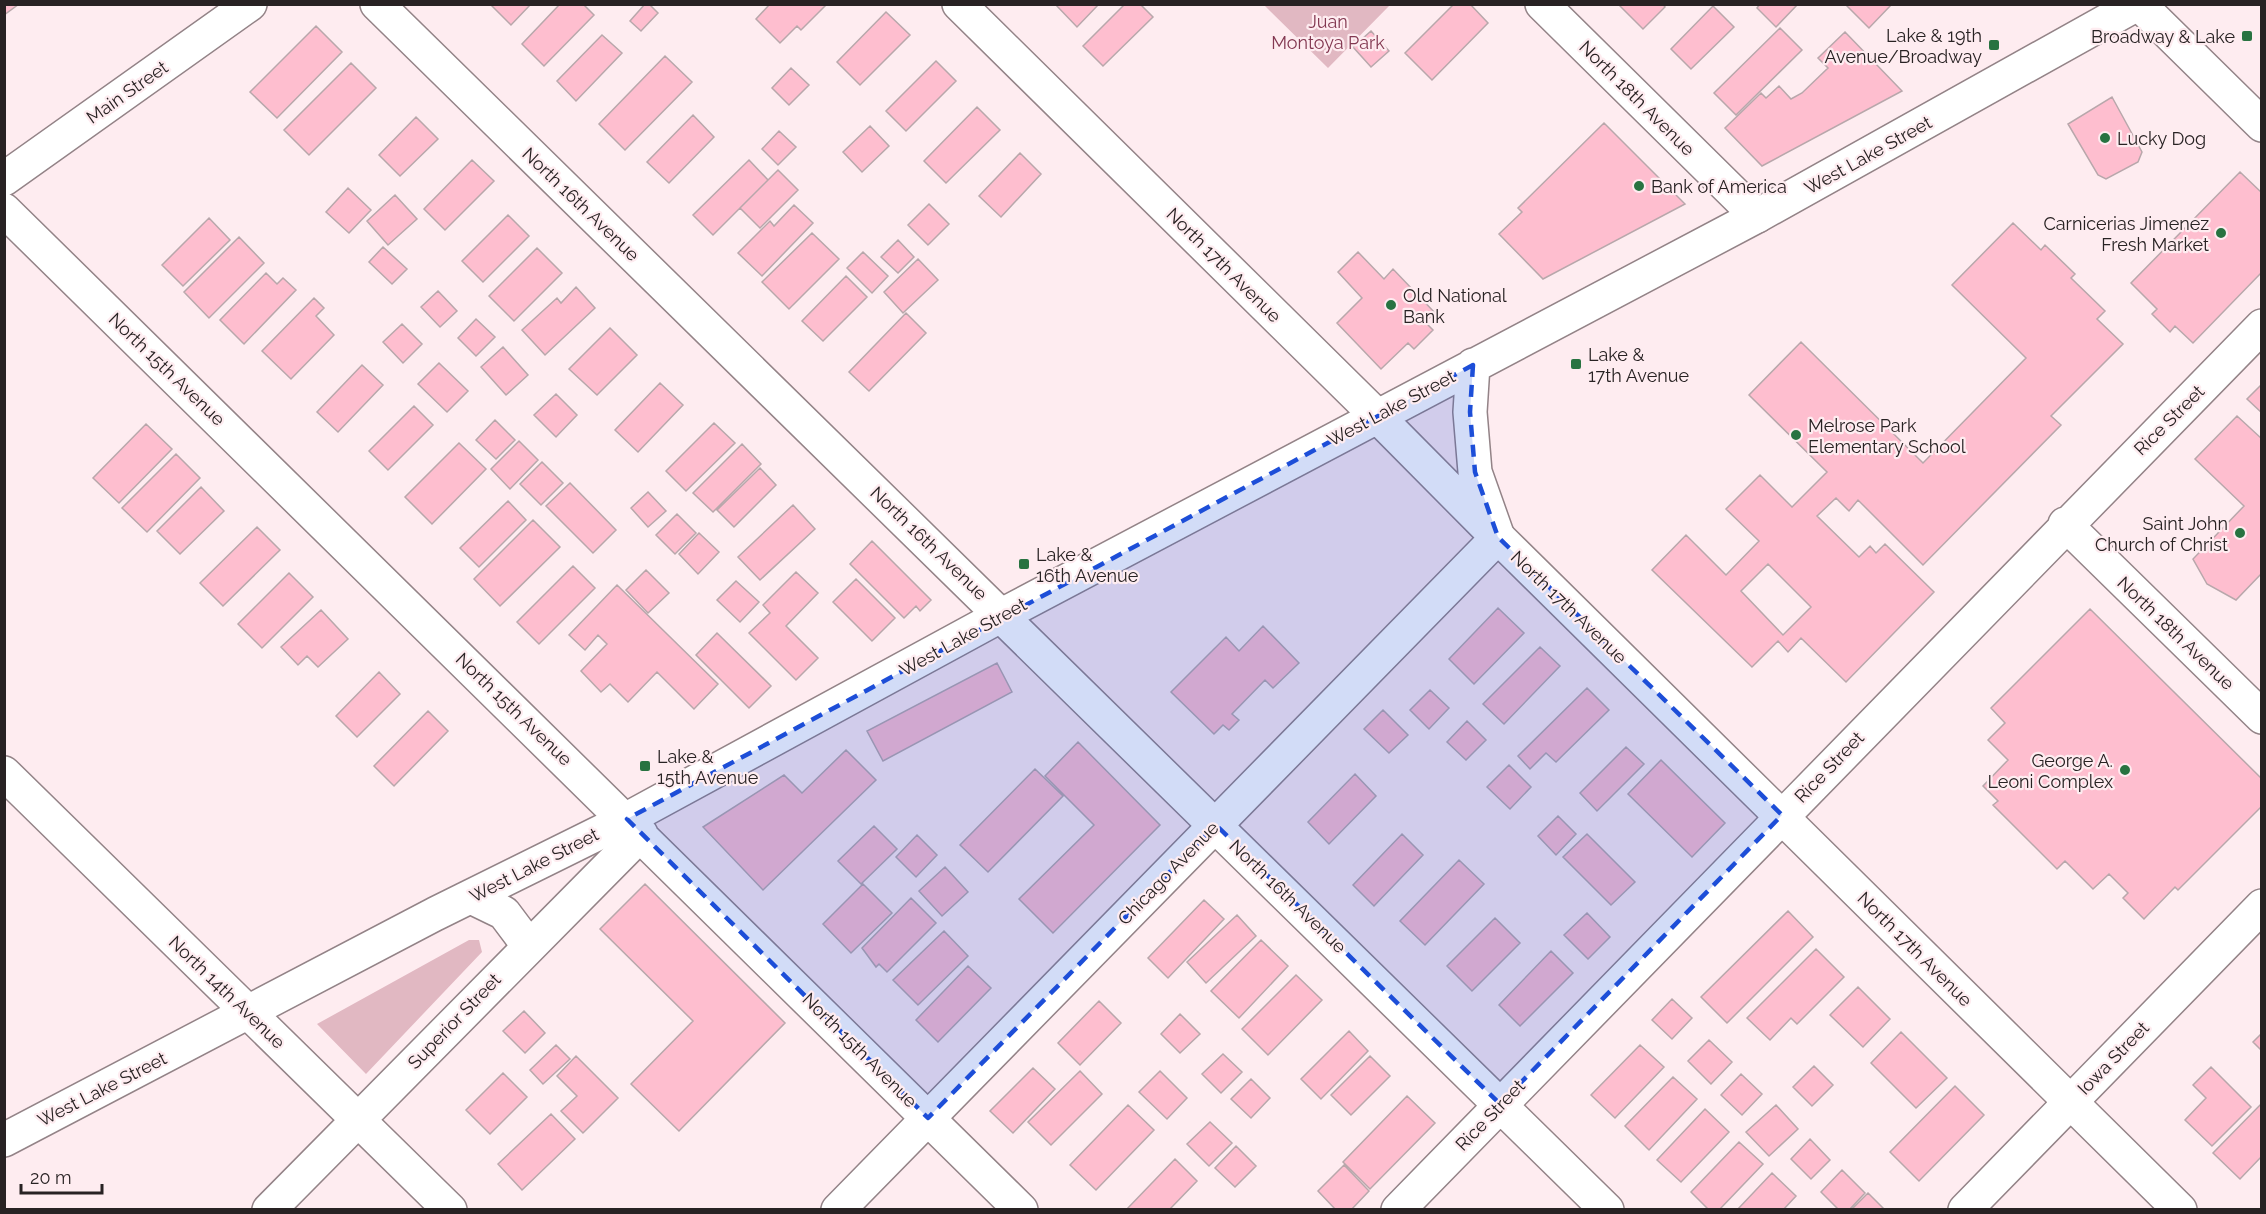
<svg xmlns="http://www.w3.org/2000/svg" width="2266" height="1214" viewBox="0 0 2266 1214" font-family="Raleway,sans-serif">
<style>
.green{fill:#e1b8c2}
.building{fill:#febecf;stroke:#b8a7ab;stroke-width:1.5;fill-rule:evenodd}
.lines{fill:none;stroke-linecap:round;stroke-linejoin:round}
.minor-casing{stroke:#938387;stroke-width:36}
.secondary-casing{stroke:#938387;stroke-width:36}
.minor{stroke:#fff;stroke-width:33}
.secondary{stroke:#fff;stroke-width:33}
.marked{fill:#1d4ed8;fill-opacity:0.2;stroke:#1d4ed8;stroke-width:4.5;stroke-dasharray:12 8;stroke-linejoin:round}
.poi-dot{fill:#287341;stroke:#feecf0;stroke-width:2}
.labels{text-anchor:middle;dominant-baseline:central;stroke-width:4.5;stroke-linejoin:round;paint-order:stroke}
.park-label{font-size:18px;fill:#833851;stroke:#feecf0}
.poi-label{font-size:18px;fill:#282223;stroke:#feecf0;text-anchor:start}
.street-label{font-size:18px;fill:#282223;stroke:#feecf0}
</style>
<rect width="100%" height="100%" fill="#feecf0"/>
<!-- green -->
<path class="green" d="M1264 5H1390L1328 68Z
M469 940H479L482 952 366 1074 317 1024Z"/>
<!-- building -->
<path class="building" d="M4 4H19L4 15Z
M490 4H531L511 25Z
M560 4H583L594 15 544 66 522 44Z
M645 4H649L658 13 641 31 630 21Z
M770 4H827L801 30 797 26 780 43 756 19Z
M1055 4H1099L1077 27Z
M1125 4H1140L1153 17 1103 66 1083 46Z
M1454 4H1470L1488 23 1432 80 1405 53Z
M1618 4H1663L1665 7 1643 29Z
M1760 4H1798L1776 27 1757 8Z
M1845 4H1892L1869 28Z
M1713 6 1734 27 1691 69 1671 49Z
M886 12 910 35 860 85 837 62Z
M316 26 342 52 277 118 250 92Z
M1780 28 1802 50 1736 115 1714 93Z
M1371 31 1389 51 1371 67 1353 47Z
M1845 32 1902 91 1762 166 1725 128 1761 93 1766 98 1779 86 1791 99 1802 93 1828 68 1818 58Z
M602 35 622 53 576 101 557 81Z
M665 56 692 82 625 150 599 124Z
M936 61 956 81 906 131 886 111Z
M351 63 376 88 309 155 284 130Z
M791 68 809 85 789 105 772 88Z
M2112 97 2142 152 2138 162 2106 179 2098 175 2068 124Z
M977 107 1000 130 946 183 924 161Z
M693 115 714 137 669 183 647 162Z
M416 117 438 139 400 176 379 155Z
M1604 123 1685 204 1543 279 1499 234 1522 212 1518 208Z
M870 126 889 146 862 172 843 152Z
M779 131 796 147 778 165 762 149Z
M1020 153 1041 174 1001 217 979 196Z
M472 160 494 181 445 230 424 209Z
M749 160 768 180 713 235 693 215Z
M778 170 798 190 760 228 740 208Z
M2240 172 2262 193V272L2193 343 2175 326 2170 332 2152 314 2157 309 2131 283Z
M348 188 371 210 349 233 326 212Z
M395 195 417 219 388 245 367 221Z
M929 204 949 224 928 245 908 225Z
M794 205 813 223 762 276 738 253 770 221 774 226Z
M508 215 529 236 483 282 462 261Z
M209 218 230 240 183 286 162 265Z
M2013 223 2041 250 2045 245 2075 274 2071 278 2105 311 2097 319 2123 344 2051 416 2061 425 1923 565 1858 500 1849 511 1836 498 1817 516 1859 557 1870 546 1876 553 1885 544 1934 592 1846 682 1801 638 1788 652 1778 641 1752 667 1652 570 1686 535 1726 575 1759 541 1726 509 1760 475 1792 507 1827 472 1749 395 1801 342 1923 463 2026 358 1952 285ZM1768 564 1811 607 1783 635 1741 591Z
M812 233 839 259 789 309 762 282Z
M239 237 264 263 209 318 184 292Z
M898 240 914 257 898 273 881 257Z
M383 247 407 269 392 284 369 262Z
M537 248 562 273 514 321 489 296Z
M863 252 888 276 872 293 847 268Z
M1358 252 1384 279 1393 269 1435 313 1425 322 1433 330 1414 349 1408 343 1381 369 1337 323 1362 298 1338 272Z
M918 259 938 280 903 313 884 292Z
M266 273 277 284 283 278 296 290 244 344 220 320Z
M846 276 867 297 823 341 802 321Z
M576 287 595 308 545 355 522 330 557 298 561 303Z
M438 291 457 311 440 327 421 307Z
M314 298 324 308 316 316 334 335 291 379 262 351Z
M906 313 926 333 869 391 849 372Z
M476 319 495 337 476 356 458 338Z
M402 324 422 344 403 363 383 342Z
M610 328 637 355 597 395 569 369Z
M503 347 528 375 506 395 481 367Z
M439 363 468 391 447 412 418 384Z
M362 365 383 385 338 432 317 412Z
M660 383 683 405 638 452 615 430Z
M2262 384V413L2247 399Z
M556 394 577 415 556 437 534 415Z
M414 406 433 425 388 470 369 451Z
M2237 416 2262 439V573L2236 600 2207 584 2193 559 2244 506 2195 459Z
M495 420 515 440 496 459 476 440Z
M714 423 735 443 686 491 666 471Z
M146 424 172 449 119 503 93 478Z
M519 441 538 460 510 489 491 469Z
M459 443 486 469 432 524 405 497Z
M742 444 761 464 713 512 693 493Z
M176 454 200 478 147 532 122 508Z
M542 462 563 483 541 505 520 484Z
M760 468 776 485 734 527 717 510Z
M570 483 616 530 593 553 546 506Z
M201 487 224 511 180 554 157 531Z
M648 492 666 511 648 527 631 508Z
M508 501 526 520 479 567 460 548Z
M793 505 815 529 760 580 738 557Z
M677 514 696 533 675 554 656 535Z
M533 520 560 547 500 606 474 579Z
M257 527 280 550 223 606 200 583Z
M699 533 719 552 698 574 679 554Z
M872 541 931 600 920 611 916 606 904 618 850 564Z
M573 566 595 588 539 644 517 622Z
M646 570 669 593 648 613 626 590Z
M796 572 818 593 786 626 818 658 796 680 749 633 770 613 763 605Z
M289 573 313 597 262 648 238 624Z
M856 579 895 618 872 641 833 602Z
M736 581 759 602 740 622 717 600Z
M617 585 718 684 694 709 657 672 628 702 610 684 601 692 581 671 607 644 598 635 585 650 569 635Z
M1498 608 1524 633 1474 684 1449 659Z
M2090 609 2262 779V806L2178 890 2175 887 2144 919 2123 898 2128 893 2109 874 2093 889 2065 861 2057 869 1993 805 1998 801 1983 786 2008 760 1988 740 2005 723 1991 708Z
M321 610 348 639 318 667 307 656 298 665 281 647Z
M1263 626 1299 663 1273 688 1265 680 1232 714 1239 720 1229 730 1223 725 1214 734 1171 692 1226 637 1239 651Z
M717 633 771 686 749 708 696 655Z
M1540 647 1560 666 1504 724 1483 704Z
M997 663 1012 692 883 761 867 731Z
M379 672 400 694 357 737 336 716Z
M1587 688 1609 710 1556 762 1546 753 1530 769 1518 756Z
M1430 690 1449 708 1429 729 1410 710Z
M1383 710 1408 735 1389 753 1364 729Z
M428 711 448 731 394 786 374 766Z
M1467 721 1486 740 1466 760 1447 742Z
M1078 742 1160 825 1053 933 1019 899 1094 825 1045 776Z
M1626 747 1644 764 1597 811 1580 793Z
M846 750 876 780 763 890 703 827 784 775 802 793Z
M1661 760 1725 823 1692 857 1628 794Z
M1509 765 1531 787 1510 809 1487 787Z
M1035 769 1063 796 988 872 960 845Z
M1355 774 1376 796 1329 844 1308 822Z
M1558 816 1576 834 1556 855 1538 836Z
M874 826 897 849 861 884 838 861Z
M1402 834 1423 855 1374 906 1353 885Z
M1587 834 1635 882 1611 905 1563 857Z
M917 835 937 855 916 877 896 857Z
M1459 860 1484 884 1425 945 1400 921Z
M945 867 968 892 942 916 919 891Z
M645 884 785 1023 679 1131 631 1084 693 1021 600 929Z
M863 884 892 913 851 953 823 924Z
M911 898 936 923 887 972 879 964 876 967 862 948Z
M1204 900 1224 919 1168 978 1148 958Z
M1788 911 1813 937 1727 1023 1701 997Z
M1587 913 1610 937 1588 959 1564 935Z
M1237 915 1256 936 1206 983 1187 962Z
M1495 918 1520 943 1472 991 1447 966Z
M944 931 968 956 918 1005 893 980Z
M1261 940 1288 966 1239 1018 1211 991Z
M1816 949 1844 977 1797 1024 1791 1018 1770 1040 1747 1018Z
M1551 951 1573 973 1520 1026 1499 1005Z
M968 966 991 988 938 1042 916 1020Z
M1296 975 1322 1000 1268 1055 1242 1029Z
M1858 987 1890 1019 1863 1047 1830 1015Z
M1672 999 1692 1018 1672 1039 1652 1020Z
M1099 1001 1121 1023 1080 1065 1058 1043Z
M524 1011 545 1033 525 1053 503 1031Z
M1180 1014 1200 1034 1180 1053 1161 1034Z
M1349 1031 1368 1051 1321 1099 1301 1079Z
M1901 1032 1947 1078 1916 1108 1871 1063Z
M2262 1033V1051L2253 1042Z
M1709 1040 1732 1062 1711 1084 1688 1061Z
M556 1045 570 1059 543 1084 530 1070Z
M1640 1045 1664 1067 1615 1118 1591 1095Z
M1223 1054 1242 1072 1221 1093 1202 1074Z
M576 1056 618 1098 583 1133 561 1111 577 1096 557 1076Z
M1370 1056 1390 1076 1351 1115 1331 1095Z
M1814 1066 1833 1085 1812 1106 1793 1087Z
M2211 1067 2251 1107 2212 1146 2185 1120 2206 1098 2193 1085Z
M1033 1068 1055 1089 1013 1133 990 1111Z
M1080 1071 1102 1094 1051 1145 1028 1122Z
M1160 1071 1187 1098 1167 1119 1139 1092Z
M503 1073 527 1097 490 1134 466 1110Z
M1741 1074 1762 1094 1742 1115 1721 1095Z
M1673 1077 1697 1099 1649 1150 1625 1126Z
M1251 1079 1270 1098 1251 1118 1231 1099Z
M1955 1086 1984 1115 1919 1181 1890 1152Z
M1407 1096 1435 1123 1370 1189 1343 1162Z
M2262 1103V1156L2240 1179 2213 1153Z
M1128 1105 1154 1130 1096 1190 1070 1165Z
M1776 1105 1798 1129 1769 1156 1746 1132Z
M1705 1109 1729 1132 1681 1182 1657 1160Z
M551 1114 575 1139 522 1190 498 1164Z
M1210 1122 1232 1143 1209 1166 1187 1144Z
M1810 1139 1830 1160 1811 1179 1791 1159Z
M1739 1142 1763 1164 1719 1210H1709L1691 1192Z
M1236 1146 1256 1166 1235 1187 1215 1168Z
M1175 1159 1197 1181 1169 1210H1126Z
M1344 1165 1369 1191 1351 1210H1336L1318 1191Z
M1842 1170 1865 1193 1849 1210H1839L1821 1192Z
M1772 1173 1796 1196 1783 1210H1737Z
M1868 1193 1885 1210H1851Z"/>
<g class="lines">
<defs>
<path id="minor" d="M377 4 1607 1210
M959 4 1376 415
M1542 4 1757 216
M2139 4 2262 125
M4 179 250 4
M4 210 1021 1210
M2065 524 2262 717
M1498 537 2180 1210
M4 773 450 1210
M269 1210 641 834
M1398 1210 2262 326
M1965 1210 2262 906"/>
<path id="secondary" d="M1473 365 1470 412 1475 472 1498 537
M1376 415 1491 531
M471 897 504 913 528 945
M4 1140 435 914 627 819 1002 615 1757 216 2137 4
M838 1210 1498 537"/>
</defs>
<!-- minor casing -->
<use href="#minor" class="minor-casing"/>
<!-- secondary casing -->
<use href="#secondary" class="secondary-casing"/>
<!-- minor -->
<use href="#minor" class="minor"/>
<!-- secondary -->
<use href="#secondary" class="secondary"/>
</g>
<!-- marked area -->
<path class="marked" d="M1473 365 1470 412 1475 472 1498 537 1782 815 1500 1104 1216 825 928 1118 627 819Z"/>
<!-- markers -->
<g class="poi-dot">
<rect x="2241" y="30" width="12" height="12" rx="3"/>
<rect x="1988" y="39" width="12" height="12" rx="3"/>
<circle cx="2105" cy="138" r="6"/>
<circle cx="1639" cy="186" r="6"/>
<circle cx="2221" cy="233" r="6"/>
<circle cx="1391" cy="305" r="6"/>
<rect x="1570" y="358" width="12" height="12" rx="3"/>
<circle cx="1796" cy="435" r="6"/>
<circle cx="2240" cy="533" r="6"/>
<rect x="1018" y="558" width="12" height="12" rx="3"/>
<rect x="639" y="760" width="12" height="12" rx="3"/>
<circle cx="2125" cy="770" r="6"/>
</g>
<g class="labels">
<!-- park labels -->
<g class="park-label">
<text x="1328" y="21">Juan<tspan x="1328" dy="21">Montoya Park</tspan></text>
</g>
<!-- poi labels -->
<g class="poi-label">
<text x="1982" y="35" text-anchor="end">Lake &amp; 19th<tspan x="1982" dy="21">Avenue/Broadway</tspan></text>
<text x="2235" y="36" text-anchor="end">Broadway &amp; Lake</text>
<text x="2117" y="138">Lucky Dog</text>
<text x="1651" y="186">Bank of America</text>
<text x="2209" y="223" text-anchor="end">Carnicerias Jimenez<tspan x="2209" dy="21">Fresh Market</tspan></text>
<text x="1403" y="295">Old National<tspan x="1403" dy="21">Bank</tspan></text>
<text x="1588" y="354">Lake &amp;<tspan x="1588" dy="21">17th Avenue</tspan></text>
<text x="1808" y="425">Melrose Park<tspan x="1808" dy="21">Elementary School</tspan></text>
<text x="2228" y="523" text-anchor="end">Saint John<tspan x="2228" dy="21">Church of Christ</tspan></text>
<text x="1036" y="554">Lake &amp;<tspan x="1036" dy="21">16th Avenue</tspan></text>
<text x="657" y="756">Lake &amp;<tspan x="657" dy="21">15th Avenue</tspan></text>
<text x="2113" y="760" text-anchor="end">George A.<tspan x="2113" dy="21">Leoni Complex</tspan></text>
</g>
<!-- street labels -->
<g class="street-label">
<text transform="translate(127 92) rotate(-35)">Main Street</text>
<text transform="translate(1637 98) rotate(45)">North 18th Avenue</text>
<text transform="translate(1868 155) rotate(-29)">West Lake Street</text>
<text transform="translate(581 204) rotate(44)">North 16th Avenue</text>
<text transform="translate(1224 265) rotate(45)">North 17th Avenue</text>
<text transform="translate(167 369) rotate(44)">North 15th Avenue</text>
<text transform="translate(1391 408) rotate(-28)">West Lake Street</text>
<text transform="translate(2169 420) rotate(-45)">Rice Street</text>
<text transform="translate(929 543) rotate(44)">North 16th Avenue</text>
<text transform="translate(1569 607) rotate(44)">North 17th Avenue</text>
<text transform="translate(2176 633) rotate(44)">North 18th Avenue</text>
<text transform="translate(963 637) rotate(-29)">West Lake Street</text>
<text transform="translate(514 709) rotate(44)">North 15th Avenue</text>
<text transform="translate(1829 767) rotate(-46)">Rice Street</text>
<text transform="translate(534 865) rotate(-27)">West Lake Street</text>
<text transform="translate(1168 873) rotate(-46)">Chicago Avenue</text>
<text transform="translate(1288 896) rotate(44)">North 16th Avenue</text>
<text transform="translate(1915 949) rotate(45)">North 17th Avenue</text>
<text transform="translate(227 992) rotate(44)">North 14th Avenue</text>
<text transform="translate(454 1021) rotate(-46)">Superior Street</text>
<text transform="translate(860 1050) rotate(45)">North 15th Avenue</text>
<text transform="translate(2113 1058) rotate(-46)">Iowa Street</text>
<text transform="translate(102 1089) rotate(-27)">West Lake Street</text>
<text transform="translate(1490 1115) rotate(-46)">Rice Street</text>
</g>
</g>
<!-- border -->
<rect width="2266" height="1214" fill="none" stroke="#282223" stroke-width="12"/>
<!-- scale -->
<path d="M21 1184v9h81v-9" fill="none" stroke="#282223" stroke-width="3"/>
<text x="30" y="1184" font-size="18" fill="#282223" stroke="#feecf0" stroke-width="4.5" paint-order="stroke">20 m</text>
</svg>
